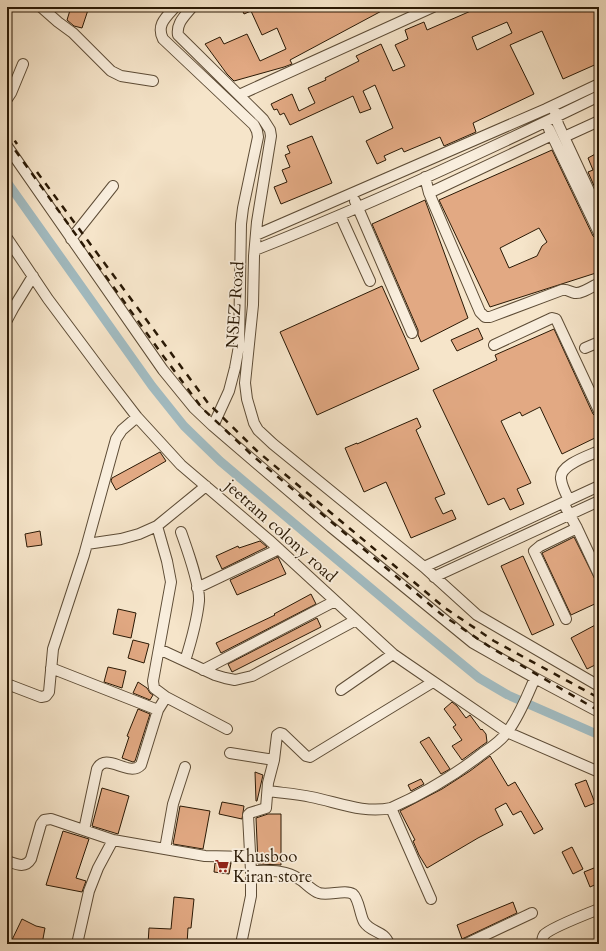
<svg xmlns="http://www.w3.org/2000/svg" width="606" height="951" viewBox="0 0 606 951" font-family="Cardo,serif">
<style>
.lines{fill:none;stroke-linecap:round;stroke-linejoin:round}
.canal{stroke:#a2bcc2;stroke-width:9}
.building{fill:#e2a983;stroke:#2a1905;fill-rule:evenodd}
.minor-casing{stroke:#5d4c36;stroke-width:12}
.minor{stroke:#f9eedd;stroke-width:10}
.rail{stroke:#2a1905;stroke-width:2.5;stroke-dasharray:7 7;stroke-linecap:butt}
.labels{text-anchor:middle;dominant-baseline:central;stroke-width:3.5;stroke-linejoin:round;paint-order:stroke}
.street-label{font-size:17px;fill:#2a1905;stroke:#f9eedd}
.poi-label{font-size:17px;fill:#2a1905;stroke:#f9eedd;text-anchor:start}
</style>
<rect width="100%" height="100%" fill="#f6e5ca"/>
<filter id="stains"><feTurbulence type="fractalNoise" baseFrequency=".005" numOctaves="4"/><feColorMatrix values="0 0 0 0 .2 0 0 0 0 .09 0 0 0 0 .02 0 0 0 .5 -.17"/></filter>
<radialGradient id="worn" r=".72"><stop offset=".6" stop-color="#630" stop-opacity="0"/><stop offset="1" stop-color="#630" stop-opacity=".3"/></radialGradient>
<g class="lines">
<!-- canal -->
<path class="canal" d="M7 182 152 386 184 426 220 461 411 622 479 678 508 695 599 735"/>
</g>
<!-- building -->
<path class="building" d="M71 7H89L82 28 74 26 67 20Z
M241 7H389L290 60 292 64 284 67 234 81 227 74 205 44 220 37 224 44 247 34 260 61 286 49 277 28 262 35 251 11 244 14Z
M480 7H599V63L563 79 542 31 510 45 534 94 473 123 476 132 444 146 440 137 404 152 402 148 384 156 386 160 377 164 366 141 393 128 375 85 363 91 371 109 360 113 353 96 290 125 284 113 280 115 277 109 274 110 271 104 292 94 299 111 315 103 308 88 326 80 325 78 359 61 356 56 381 44 393 71 405 66 395 45 408 39 405 30 424 22 427 30ZM507 22 512 33 477 50 472 37Z
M312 136 332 183 281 204 274 187 287 182 282 170 290 167 285 155 290 153 287 146Z
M552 150 593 236 597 239 599 243V272L490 307 439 200ZM539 228 547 242 542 246 537 256 509 268 500 248Z
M599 152V197L588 172 593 170 588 158Z
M425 200 468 318 421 342 418 335V330L372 224Z
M382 286 419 369 317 415 280 332Z
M478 328 483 339 457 351 451 340Z
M554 329 593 414 596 417 599 422V436L562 454 540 407 522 416 520 412 501 421 531 483 517 489 524 504 510 510 504 498 488 505 433 390 497 360 495 355Z
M417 418 421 427 416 430 445 494 435 498 443 514 452 510 456 519 411 538 386 482 364 492 345 448 357 443V444Z
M160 452 166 461 116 490 111 481 112 478Z
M40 531 42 545 27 547 25 534Z
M574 537 599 587V602L571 615 542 553Z
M260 541 267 547 222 569 216 556 238 546 239 548Z
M523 556 554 625 532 635 501 566Z
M278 557 286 574 237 595 230 580Z
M311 594 316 604 221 653 216 643 275 615 274 614Z
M118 609 136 613 131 638 113 634Z
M317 618 321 627 232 672 228 664Z
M599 623V663L587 669 571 638Z
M133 640 149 644 144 663 128 658Z
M108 667 126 671 122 688 104 682Z
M138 682 147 688 150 693 153 695 150 700 133 693Z
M452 702 457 706 466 718 470 715 481 730 482 729 486 734 487 742 462 760 452 746 462 740 453 727 456 725 444 709Z
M138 709 150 714 135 761 133 762 122 758 129 737 127 736Z
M429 737 450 769 441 774 420 742Z
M490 756 508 786 515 782 543 829 534 834 521 811 513 815 506 803 495 809 503 825 478 838 427 868 419 855 413 841 415 840 400 811 442 789 470 771Z
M255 772 263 775 257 801H256Z
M421 779 424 784 411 791 408 785Z
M586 780 595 803 585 807 575 784Z
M102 788 129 796 118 834 92 826Z
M222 802 244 806 242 819 219 814Z
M180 806 210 811 203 849 173 844Z
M268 814H281V865L258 864 256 818Z
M63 831 89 839 76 878 86 881 82 892 46 885Z
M572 847 583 869 573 874 562 852Z
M215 863H231L229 874 214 872Z
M599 866V883L590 887 584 872Z
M174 897 194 899 191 928H188L187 944H148L149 928 171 929Z
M513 902 517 913 462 939 457 925Z
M22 919 36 926 45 928 42 944H10Z"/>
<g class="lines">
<defs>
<path id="minor" d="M41 7 58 22 73 33 111 71 121 76 153 81
M175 7C166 17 156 25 163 39L254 125 257 131 258 137 243 208 241 224 239 346 235 368 229 391 213 426
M192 7C185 16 176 23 178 35L263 119 270 130 271 136 257 222 254 256 253 305 245 383 247 399 254 423 258 430 273 444 424 567 477 615 599 686
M239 95 433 7
M7 99 11 93 23 64
M555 112 558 124 599 212
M549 129 599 233
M564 137 599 121
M7 146 163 370 194 408 213 426 331 527 473 643 535 678 599 712
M425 177 429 193 480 312 485 317H490L562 290C567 289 570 292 575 293 582 294 593 286 599 283
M429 193 552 135
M355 201 412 333
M340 215 370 281
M256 235 546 109 599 84
M7 238 48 299 107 378 137 417 181 465 269 540 393 654 406 663 507 732 599 772
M71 239 113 186
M255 250C372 204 486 151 599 96
M7 320 14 307 33 276
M494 345 552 318 556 319 599 411
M585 348 599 342
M569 500C566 494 562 487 561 479 559 465 588 456 599 451
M566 508 577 528 599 575
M181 532C187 549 200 584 199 601 197 621 191 642 185 661
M87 544 121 539 139 534 157 526 206 486
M424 567 599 486
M434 577 599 501
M197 588 279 549
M566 619 534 551 540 546 577 528
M159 649 215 675 225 678 235 680 252 676 356 620
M51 668 158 710
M203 670 335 601
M7 684 41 697 46 696 49 692 53 649 84 555 116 439 122 430 137 417
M341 690 393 654
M166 697 227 729
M230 753 274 760
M268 791C282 793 297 794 311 797 337 802 364 814 391 808L431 899
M391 808C423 794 455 775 483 753 492 747 502 740 508 731 520 715 527 696 535 678
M84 830 97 769C106 751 129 778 141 765L158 710 166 697 154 688 153 681 171 582 167 561 157 526
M165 849 173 804 185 767
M7 861C16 864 25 869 31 859L41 824 44 820 51 819 113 840 205 856 250 857
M251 871 248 815 250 813 266 808 268 783 274 760 277 735 280 733 283 734 306 756 310 757 433 682
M77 944 89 891 98 868 113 840
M241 944 251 896V871C268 871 285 869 299 879 306 883 311 890 319 893 329 896 345 889 353 894 359 899 360 915 364 922 371 933 384 930 389 944
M466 944 532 913
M542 944C542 941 542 938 544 935 550 928 589 913 599 909"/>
</defs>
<!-- minor casing -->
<use href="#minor" class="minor-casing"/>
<!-- minor -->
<use href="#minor" class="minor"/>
<!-- rail -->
<path class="rail" d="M7 129 17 144
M7 139 161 353 202 408 253 456 441 614 490 647 599 711
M37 172 208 403 257 451 445 608 494 641 599 698"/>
</g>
<!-- icons -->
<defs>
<symbol id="supermarket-bare" viewBox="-9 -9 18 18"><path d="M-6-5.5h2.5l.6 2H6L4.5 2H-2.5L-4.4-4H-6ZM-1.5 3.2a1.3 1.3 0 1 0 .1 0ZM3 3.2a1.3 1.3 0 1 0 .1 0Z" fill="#8f2418" stroke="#f9eedd" stroke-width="2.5" paint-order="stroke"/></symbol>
</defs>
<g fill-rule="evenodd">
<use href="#supermarket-bare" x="212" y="856" width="20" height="20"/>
</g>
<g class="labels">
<!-- street labels -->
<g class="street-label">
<text transform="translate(235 305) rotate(-86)">NSEZ Road</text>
<text transform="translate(281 531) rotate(42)">jeetram colony road</text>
</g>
<!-- poi labels -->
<g class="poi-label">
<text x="233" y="856">Khusboo<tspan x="233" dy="20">Kiran store</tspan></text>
</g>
</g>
<!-- margin -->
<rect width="606" height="951" fill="none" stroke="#f6e5ca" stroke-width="24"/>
<rect x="8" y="8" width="590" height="935" fill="none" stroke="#2a1905" stroke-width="2"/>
<rect x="12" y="12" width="582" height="927" fill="none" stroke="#2a1905"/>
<rect width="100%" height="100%" filter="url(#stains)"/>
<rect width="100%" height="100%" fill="url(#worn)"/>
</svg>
